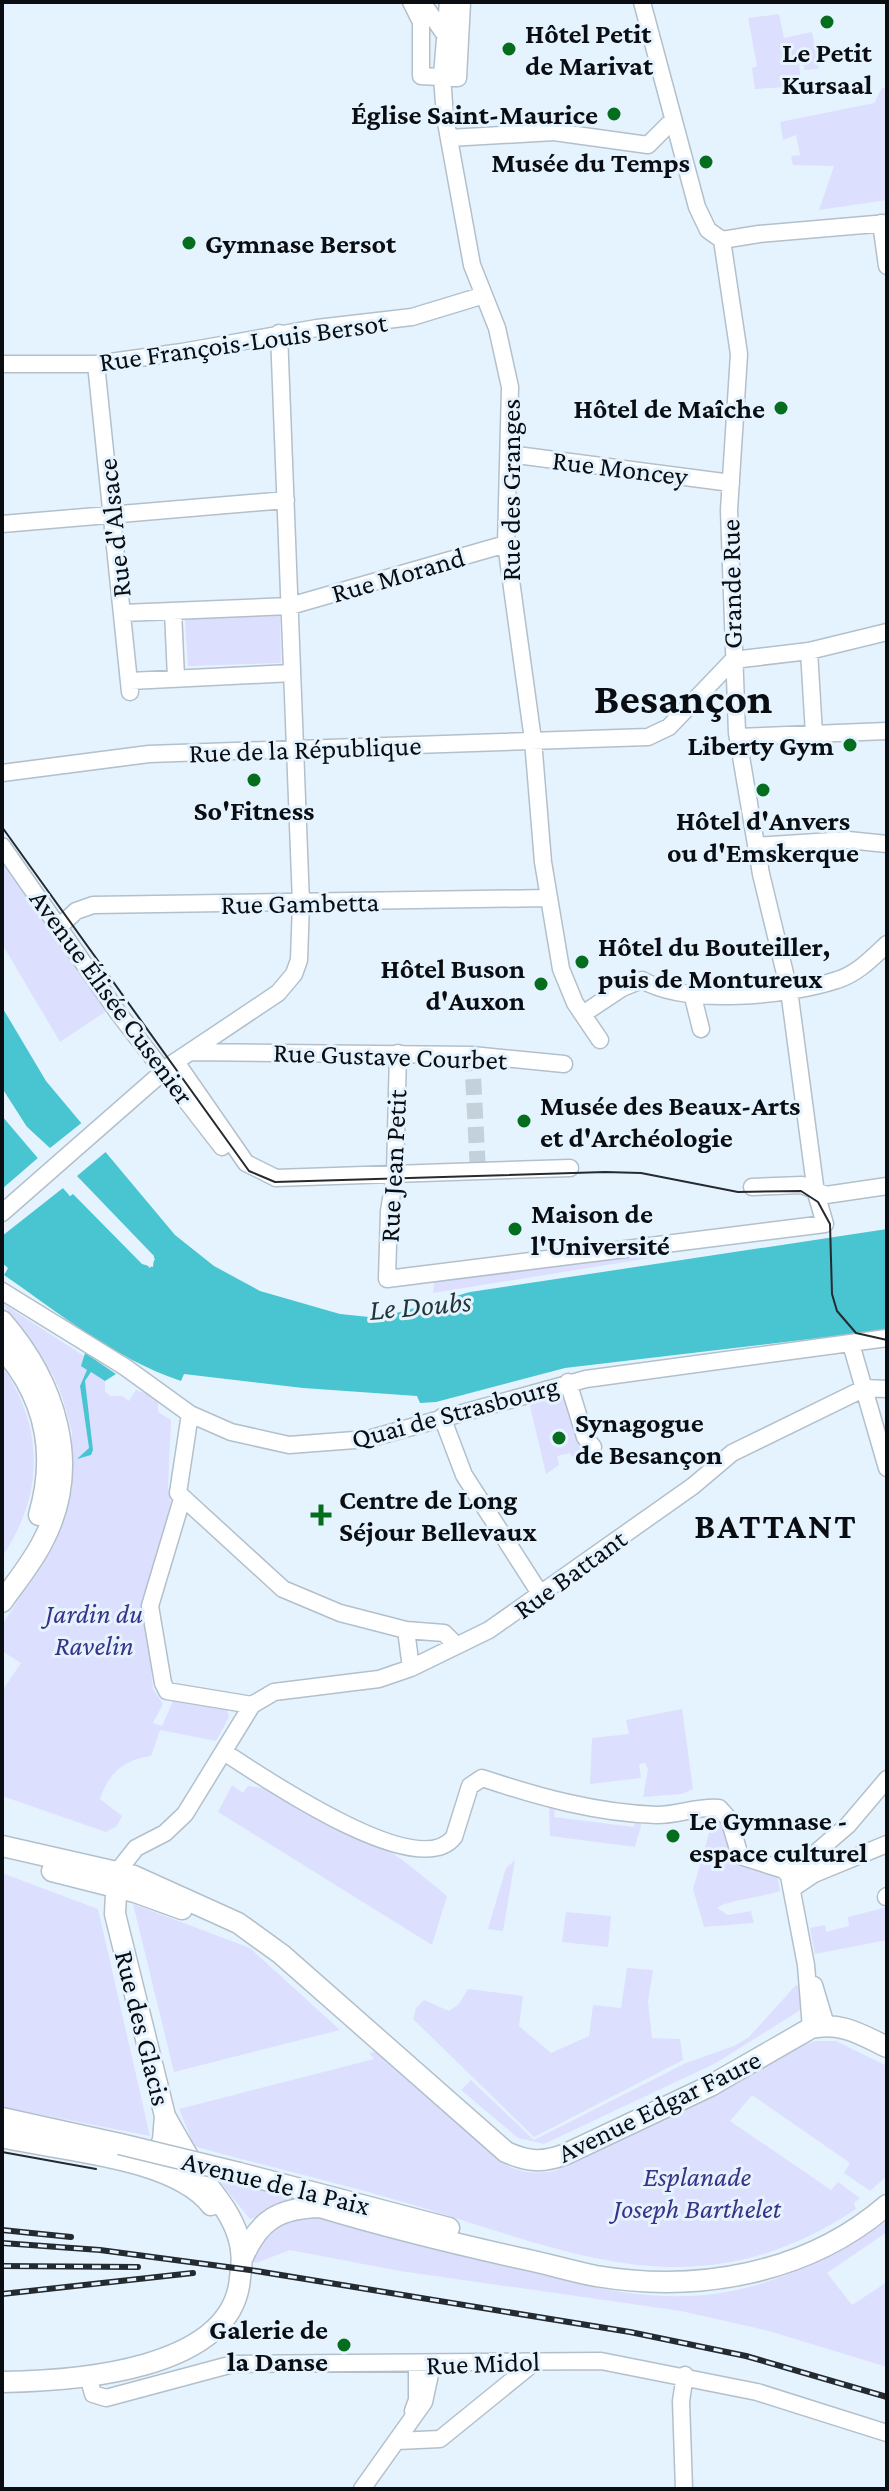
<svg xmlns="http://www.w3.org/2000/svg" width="889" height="2491" viewBox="0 0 889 2491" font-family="'Crimson Pro',serif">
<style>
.green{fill:#dddffe}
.water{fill:#48c5d1}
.pier{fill:#e5f3ff}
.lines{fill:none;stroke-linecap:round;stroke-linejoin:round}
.minor-tunnel{stroke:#c4d1db;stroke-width:16;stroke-dasharray:16 8;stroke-linecap:butt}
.minor-casing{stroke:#b2c0cb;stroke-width:19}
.major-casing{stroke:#b2c0cb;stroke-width:23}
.minor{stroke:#fff;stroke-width:16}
.major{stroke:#fff;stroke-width:20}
.tram{stroke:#252a2f;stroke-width:2}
.rail-casing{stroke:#252a2f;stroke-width:6}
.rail{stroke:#e5f3ff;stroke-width:3;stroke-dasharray:9;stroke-linecap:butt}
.major-bridge-casing{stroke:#b2c0cb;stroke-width:23;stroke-linecap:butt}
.major-bridge{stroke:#fff;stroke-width:20}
.poi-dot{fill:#056e1e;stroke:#e5f3ff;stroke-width:3}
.labels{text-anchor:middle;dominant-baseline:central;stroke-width:6;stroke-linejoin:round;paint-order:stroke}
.poi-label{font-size:28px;font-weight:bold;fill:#0a0e12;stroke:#e5f3ff;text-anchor:start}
.street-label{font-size:28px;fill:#0a0e12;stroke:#e5f3ff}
.park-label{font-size:28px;font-style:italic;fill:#3a3188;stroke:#e5f3ff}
.water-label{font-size:30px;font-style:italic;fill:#1e3436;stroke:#e5f3ff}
.district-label{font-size:36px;font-weight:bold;letter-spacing:2px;fill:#0a0e12;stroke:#e5f3ff}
.town-label{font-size:44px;font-weight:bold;fill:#0a0e12;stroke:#e5f3ff}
</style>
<rect width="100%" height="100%" fill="#e5f3ff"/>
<!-- green -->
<path class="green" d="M779 14 784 38 812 32 819 69 804 70 803 61H799L801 86 755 89 752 68 757 66 748 18Z
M887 87V200L819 210 834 166 793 165 791 156 800 155 796 135 783 140 780 122 874 103 882 88Z
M280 615 281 663 188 666 185 619Z
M2 855 111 1008 60 1042 2 944Z
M650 1252V1258L433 1293 435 1277Z
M2 1303 84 1356 82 1366 88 1369 80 1386 89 1448 86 1453 90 1455 83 1385 91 1372 105 1381V1391L110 1396H122L129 1401 136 1390 158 1398V1412L171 1420 168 1487 171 1502 146 1608 153 1689 163 1704 153 1723 162 1726 173 1701 227 1709 229 1717 216 1741 160 1730 151 1756C123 1760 109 1773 100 1799L122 1816 117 1826 106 1832 2 1796V1691L21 1663 2 1651V1625L54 1545 72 1490V1432L62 1396 53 1375Z
M2 1366C45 1428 44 1495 2 1557Z
M560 1394 564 1396 584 1452 572 1457 570 1453 557 1456 559 1465 546 1474 530 1406 534 1401Z
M682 1709 693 1789 682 1794 643 1797 648 1769 645 1763 639 1764 641 1778 590 1784 592 1738 629 1734 626 1720Z
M232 1785 243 1793 248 1786C316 1793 396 1852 447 1896L432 1945 218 1812Z
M549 1806 555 1808 554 1817 634 1827 636 1817 649 1820 642 1822 635 1847 550 1836Z
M719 1814 733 1853 777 1872 780 1891C763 1897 727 1900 717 1908L728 1915 751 1911 754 1923 704 1927 693 1889 714 1816Z
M515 1860 503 1931 488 1929 506 1868Z
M2 1873 98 1909 150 2136 2 2107Z
M133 1904 250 1948 340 2030 174 2072Z
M887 1907V1940L815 1954 810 1928 825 1925 826 1932 849 1926 848 1917Z
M566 1912 611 1916 608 1947 562 1942Z
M627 1968 653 1970 648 2001 652 2038 680 2039 683 2060 534 2137 413 2019 416 2008 424 2000 449 2011 459 2004 468 1989 523 1996 519 2026 551 2053 589 2036 593 2005 621 2008Z
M796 1985 800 1986 802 2009 716 2063 544 2144 518 2138 461 2090 471 2080 534 2140 686 2063 734 2046 749 2037Z
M816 2041H836L887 2066V2176L870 2191 844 2173 850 2163 752 2095 730 2121 831 2190 838 2182 860 2198 854 2203 856 2209C691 2319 561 2247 393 2199 327 2180 260 2165 194 2146L179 2109 374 2059 369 2053 375 2052 504 2164C521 2173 536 2174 555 2171L737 2084 802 2045Z
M215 2176 304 2201 250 2219Z
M319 2215C375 2230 432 2245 489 2260 564 2281 642 2305 721 2293 782 2283 837 2254 887 2221V2232L827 2273 852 2305 887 2282V2367L769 2331 681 2311 400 2271 290 2250 256 2263 251 2261C268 2224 279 2219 319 2215Z"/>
<!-- water -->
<path class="water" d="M2 1007 46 1081 175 1235 214 1266 260 1291 340 1314 379 1318 470 1292 887 1229V1330L565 1368 436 1402 420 1403 417 1396 303 1388 184 1374 181 1381C115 1359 59 1313 4 1275L8 1268 2 1263V1116L70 1196 73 1193 150 1268 155 1259 27 1127 2 1088Z
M85 1353 116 1374 105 1381 91 1372 85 1381 93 1450 91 1455 77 1459 89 1448 80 1386 87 1370 81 1366Z"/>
<!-- pier -->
<path class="pier" d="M84 1121 108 1150 77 1176 154 1256 153 1267 142 1264 73 1194 70 1196 63 1188 2 1236V1189L39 1157 21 1135 23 1132 70 1190H76L144 1261 151 1263 25 1130 27 1127 50 1148Z"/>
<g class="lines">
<!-- minor-tunnel -->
<path class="minor-tunnel" d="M472 1055 478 1172"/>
<defs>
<path id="minor" d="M411 2 421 22V76L458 78 462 2
M422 2 443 32
M448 2 442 76 445 117 472 265 497 328 510 387 506 544 533 740 543 862 561 969 575 1003 600 1040
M449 138 554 132 648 145 672 121
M881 223 887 266
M722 240 759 234 887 223
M2 364H96L182 352 317 328 412 317 481 296
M96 364 130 692
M509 454 731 483
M2 524 286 500
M173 611 176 678
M123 613 290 606 506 544
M809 651 814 734
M733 660 809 651 887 632
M130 681 292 673
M738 737 887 731
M2 773 149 754 648 737 669 727 733 660
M2 846 119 1014 222 1147
M756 846 848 840 887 844
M59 927 76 911 93 905 549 898
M692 993 701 1029
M583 1014 622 988 642 980C687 1006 789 996 837 980 857 974 872 958 887 944
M190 1052 472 1055 564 1064
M398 1053 395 1175 389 1211 387 1279 825 1224 816 1193 789 990 761 874 737 733 729 510 739 354 722 240 708 230 697 207 642 2
M176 1062 246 1163 276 1178 570 1168
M752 1187 802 1185 826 1195 887 1186
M2 1213 172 1064 278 993 294 974 299 960 301 903 279 333
M2 1291 125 1367 190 1414 231 1432 289 1445 368 1439 586 1379 887 1338
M851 1344 887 1468
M568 1382 585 1437 593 1447
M190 1414 178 1493 283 1589 340 1613 406 1630 444 1633 456 1645
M442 1417 464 1475 541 1595
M182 1499 150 1606 163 1683 167 1691 252 1705
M406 1630 411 1668
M224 1752C261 1776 418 1884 454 1837L470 1786 482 1778C539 1797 596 1813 657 1815 678 1815 698 1806 719 1808L729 1819 740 1856 784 1870 789 1876 806 1965 811 2028
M117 1872 136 1848 165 1833 185 1814 252 1705 274 1692 379 1679 411 1668 489 1630 693 1486 732 1453 865 1388 887 1389
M789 1876 848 1825 887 1779
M792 1889 814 1874 887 1844
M886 1897 887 1896
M814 1985 826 2025
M88 2376 93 2394 106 2398 233 2364 601 2361 757 2392 887 2433
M413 2411 417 2400V2365
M397 2441 440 2439 536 2361
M362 2489 424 2402 432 2365
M684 2489 681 2401 685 2375"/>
<path id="major" d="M2 1321C55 1382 83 1465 43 1541 32 1563 16 1582 2 1602
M2 1348C45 1396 57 1453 39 1515
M2 1846 134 1876 238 1923 281 1954 506 2152C528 2162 543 2163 566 2154L710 2086 811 2028C840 2021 862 2035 887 2047
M52 1871 135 1892 182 1909
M117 1872 115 1914 165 2116 163 2140 152 2168
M2 2118 120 2144
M2 2137C60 2151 174 2157 211 2205
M239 2173 449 2228
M243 2257C259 2220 279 2208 320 2207 386 2227 452 2243 519 2258 545 2263 570 2271 596 2276 698 2293 807 2274 887 2205
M2 2382C73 2381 233 2371 240 2278 242 2263 243 2251 238 2236 230 2210 211 2191 196 2169 185 2152 175 2134 165 2116"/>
</defs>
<!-- minor casing -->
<use href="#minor" class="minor-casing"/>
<!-- major casing -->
<use href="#major" class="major-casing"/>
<!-- minor -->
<use href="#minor" class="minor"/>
<!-- major -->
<use href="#major" class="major"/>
<!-- tram -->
<path class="tram" d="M2 827 249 1171 275 1182 605 1172 641 1173 738 1192 801 1191 818 1202 830 1224 832 1294 837 1311 856 1333 887 1340
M2 2152 96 2169"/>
<defs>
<path id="rail" d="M2 2230 71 2237
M2 2243 100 2250 250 2270 630 2332 746 2356 887 2397
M2 2266 138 2267
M2 2294 193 2273"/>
</defs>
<!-- rail casing -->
<use href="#rail" class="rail-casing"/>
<!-- rail -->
<use href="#rail" class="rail"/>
<defs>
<path id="major-bridge" d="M120 2144 239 2173"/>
</defs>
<!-- major-bridge casing -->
<use href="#major-bridge" class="major-bridge-casing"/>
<!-- major-bridge -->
<use href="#major-bridge" class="major-bridge"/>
</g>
<!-- markers -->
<g class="poi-dot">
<circle cx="827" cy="22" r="8"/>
<circle cx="509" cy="49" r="8"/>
<circle cx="614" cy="114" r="8"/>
<circle cx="706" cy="162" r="8"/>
<circle cx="189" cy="243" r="8"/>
<circle cx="781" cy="408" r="8"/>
<circle cx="850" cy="745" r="8"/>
<circle cx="254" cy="780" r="8"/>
<circle cx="763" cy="790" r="8"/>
<circle cx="582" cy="962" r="8"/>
<circle cx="541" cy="984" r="8"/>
<circle cx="524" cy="1121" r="8"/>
<circle cx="515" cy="1229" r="8"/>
<circle cx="559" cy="1438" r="8"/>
<path d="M317 1503h8v8h8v8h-8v8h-8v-8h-8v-8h8z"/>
<circle cx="673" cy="1836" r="8"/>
<circle cx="344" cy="2345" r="8"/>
</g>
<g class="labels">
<!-- poi labels -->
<g class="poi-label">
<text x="525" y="33">Hôtel Petit<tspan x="525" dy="32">de Marivat</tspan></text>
<text x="827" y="52" text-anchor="middle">Le Petit<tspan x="827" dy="32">Kursaal</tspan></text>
<text x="598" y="114" text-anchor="end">Église Saint-Maurice</text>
<text x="690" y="162" text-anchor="end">Musée du Temps</text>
<text x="205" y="243">Gymnase Bersot</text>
<text x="765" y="408" text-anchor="end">Hôtel de Maîche</text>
<text x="834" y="745" text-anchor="end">Liberty Gym</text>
<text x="254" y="810" text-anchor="middle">So'Fitness</text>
<text x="763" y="820" text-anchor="middle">Hôtel d'Anvers<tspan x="763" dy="32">ou d'Emskerque</tspan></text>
<text x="598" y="946">Hôtel du Bouteiller,<tspan x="598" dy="32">puis de Montureux</tspan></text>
<text x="525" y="968" text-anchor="end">Hôtel Buson<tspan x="525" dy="32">d'Auxon</tspan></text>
<text x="540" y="1105">Musée des Beaux-Arts<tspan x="540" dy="32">et d'Archéologie</tspan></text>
<text x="531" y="1213">Maison de<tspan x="531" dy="32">l'Université</tspan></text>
<text x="575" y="1422">Synagogue<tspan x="575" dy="32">de Besançon</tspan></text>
<text x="339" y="1499">Centre de Long<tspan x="339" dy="32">Séjour Bellevaux</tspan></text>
<text x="689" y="1820">Le Gymnase -<tspan x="689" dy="32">espace culturel</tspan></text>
<text x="328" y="2329" text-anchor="end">Galerie de<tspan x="328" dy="32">la Danse</tspan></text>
</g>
<!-- street labels -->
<g class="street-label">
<text transform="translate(243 342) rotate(-8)">Rue François-Louis Bersot</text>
<text transform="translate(620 468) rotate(7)">Rue Moncey</text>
<text transform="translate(510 490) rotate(-90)">Rue des Granges</text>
<text transform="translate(114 528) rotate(-96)">Rue d'Alsace</text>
<text transform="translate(398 575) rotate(-16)">Rue Morand</text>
<text transform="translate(731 584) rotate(-91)">Grande Rue</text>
<text transform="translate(305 749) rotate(-2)">Rue de la République</text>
<text transform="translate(300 903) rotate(-1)">Rue Gambetta</text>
<text transform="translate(112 997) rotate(54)">Avenue Élisée Cusenier</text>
<text transform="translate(390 1056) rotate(2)">Rue Gustave Courbet</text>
<text transform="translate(393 1166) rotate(-87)">Rue Jean Petit</text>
<text transform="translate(455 1412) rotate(-15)">Quai de Strasbourg</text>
<text transform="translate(570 1574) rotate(-36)">Rue Battant</text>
<text transform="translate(143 2028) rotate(76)">Rue des Glacis</text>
<text transform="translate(659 2106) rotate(-26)">Avenue Edgar Faure</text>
<text transform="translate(276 2183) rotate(14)">Avenue de la Paix</text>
<text transform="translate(483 2363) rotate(-2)">Rue Midol</text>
</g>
<!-- park labels -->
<g class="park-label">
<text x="94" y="1613">Jardin du<tspan x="94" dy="32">Ravelin</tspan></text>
<text x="697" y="2176">Esplanade<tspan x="697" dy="32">Joseph Barthelet</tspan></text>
</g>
<!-- water labels -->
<g class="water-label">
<text transform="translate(420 1305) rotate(-5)">Le Doubs</text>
</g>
<!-- district labels -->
<g class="district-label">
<text x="776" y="1526">BATTANT</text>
</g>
<!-- town labels -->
<g class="town-label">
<text x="683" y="698">Besançon</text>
</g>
</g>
<!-- border -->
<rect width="889" height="2491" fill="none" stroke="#0a0e12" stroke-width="8"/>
</svg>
